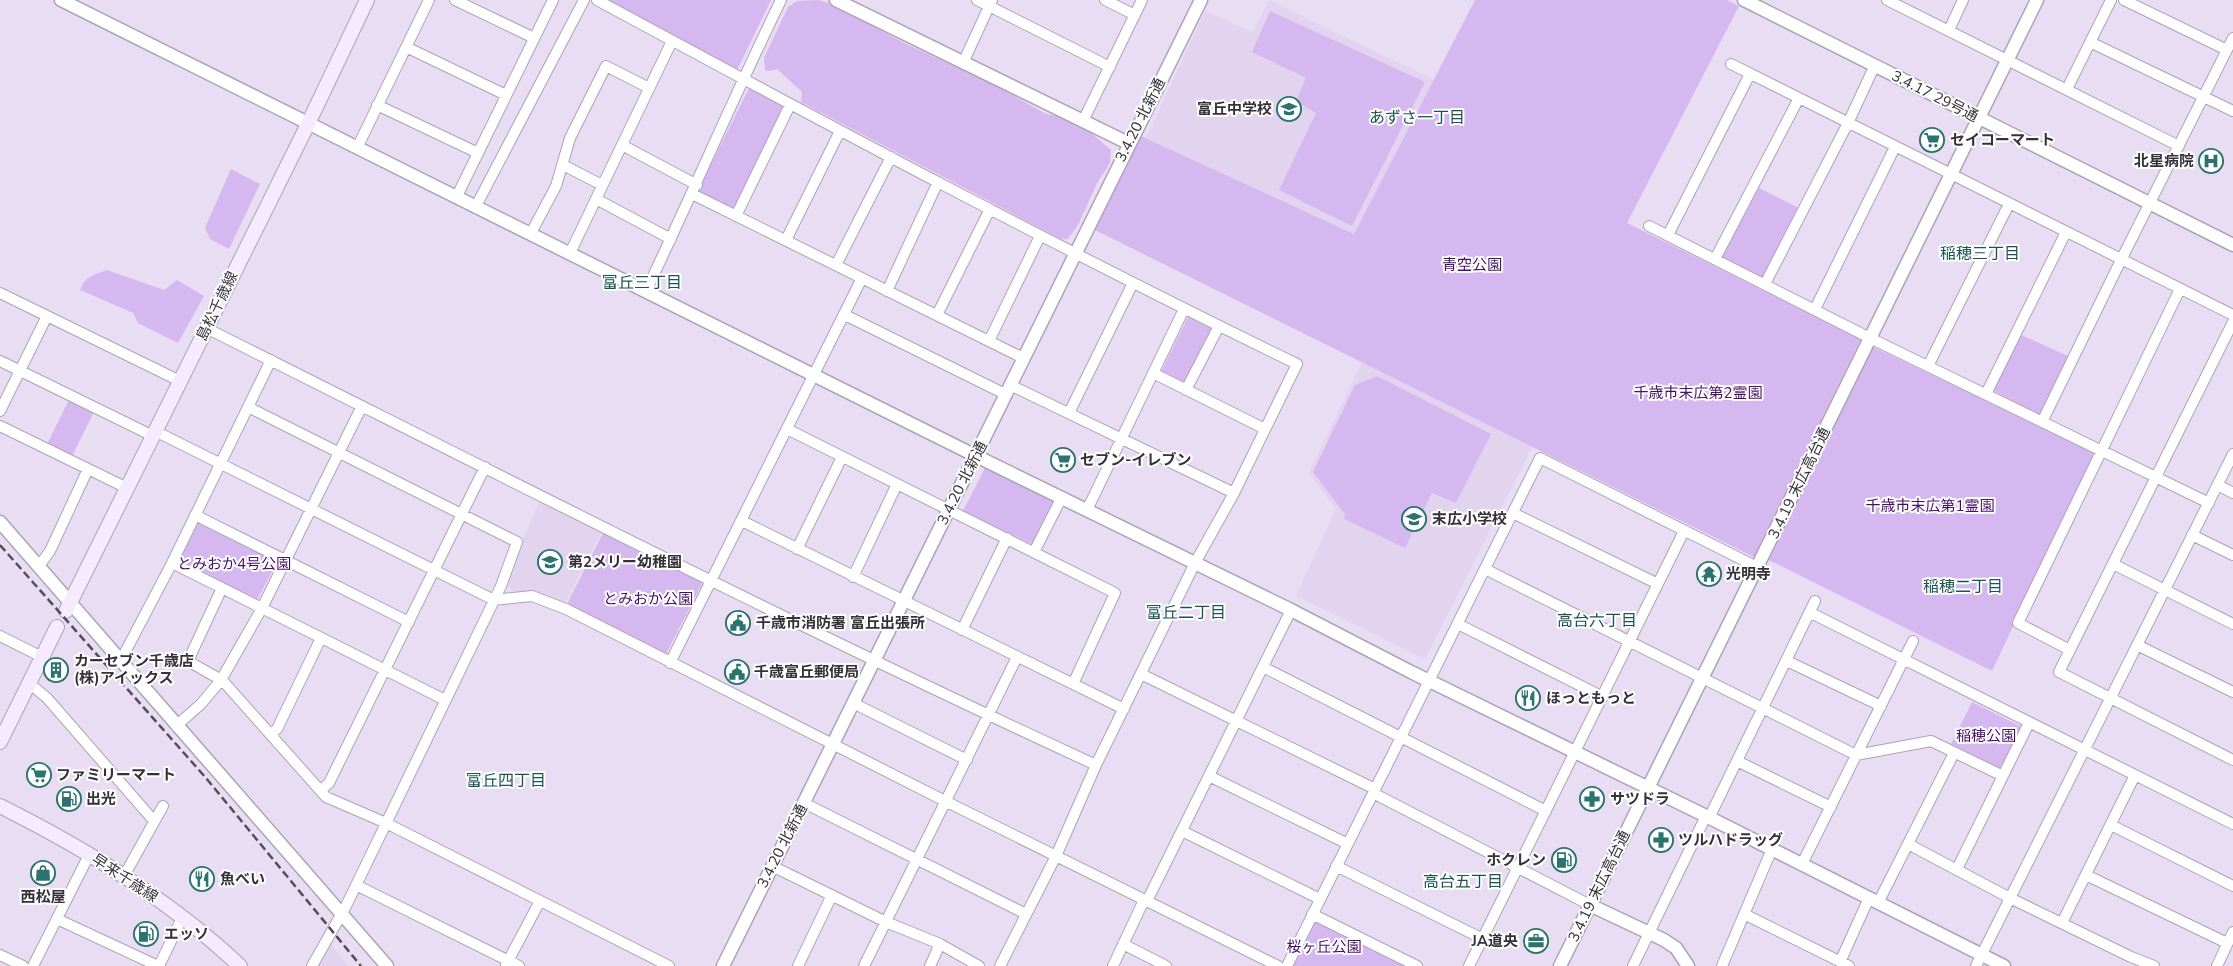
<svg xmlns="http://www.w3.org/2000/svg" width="2233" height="966" viewBox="0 0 2233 966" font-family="'Nunito Sans','Noto Sans JP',sans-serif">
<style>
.built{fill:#e2d3ef}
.green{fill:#d6b8f0}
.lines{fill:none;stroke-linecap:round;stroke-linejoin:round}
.minor-casing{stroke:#ada3b7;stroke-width:12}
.tertiary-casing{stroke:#ada3b7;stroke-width:15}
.secondary-casing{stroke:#ada3b7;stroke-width:16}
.minor{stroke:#fff;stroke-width:10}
.tertiary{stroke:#fff;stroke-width:12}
.secondary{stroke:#f5eafe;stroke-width:14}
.rail{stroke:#534d57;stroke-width:2.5;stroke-dasharray:8 4;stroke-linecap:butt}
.labels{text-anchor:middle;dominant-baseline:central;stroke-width:4;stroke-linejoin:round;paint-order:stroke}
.street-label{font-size:15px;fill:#363139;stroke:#fff}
.poi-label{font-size:15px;font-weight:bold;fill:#363139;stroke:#fff;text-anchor:start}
.park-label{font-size:15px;fill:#471066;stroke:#fff}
.neighbourhood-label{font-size:16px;fill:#195450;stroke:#fff}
</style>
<rect width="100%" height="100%" fill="#e8ddf2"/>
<!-- built -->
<path class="built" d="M1269 0 1434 80 1354 234 1146 138 1205 11 1253 32Z
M1362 362 1533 446 1425 659 1296 596 1336 509 1309 473Z
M540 500 602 531 565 603 529 590 518 593 512 591 504 583Z
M330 944 349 966H318Z"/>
<!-- green -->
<path class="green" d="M608 0H771L737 70Z
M818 0 832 4 906 44 993 84 1044 113 1068 119 1085 128 1111 150 1110 163 1097 183 1078 225 1068 239H1061L801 102 802 92 777 69 769 71 765 70 764 58 788 7 797 1Z
M1475 0H1727L1739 6 1627 223 1861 339 1754 557 1095 230 1141 136 1354 234Z
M1270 11 1425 82 1352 226 1279 190 1316 113 1296 101 1306 78 1252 52Z
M749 88 785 108 734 209 698 191Z
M231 169 260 184 229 249 210 239 205 228Z
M1759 188 1799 208 1763 279 1722 257Z
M107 270 164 290 177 280 204 296 178 343 138 323 133 313 80 290C85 276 94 275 107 270Z
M1188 317 1214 330 1186 385 1161 372Z
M2019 334 2070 357 2041 416 1992 390Z
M1873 347 2095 452 1992 671 1769 560Z
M1377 376 1491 434 1456 503 1432 493 1405 548 1344 519 1345 514 1313 472 1355 385Z
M69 400 94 412 72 456 47 444Z
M985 468 1054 501 1032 544 963 511Z
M195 521 277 562 257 600 177 560Z
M604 531 704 580 666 654 567 604Z
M1972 702 2022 727 2001 769 1951 744Z
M1315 920 1407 966H1292Z"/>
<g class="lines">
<defs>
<path id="minor" d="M455 0 534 38
M597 0C828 125 1060 249 1297 364L1234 493 1195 563 1096 765 1056 856 1000 966
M977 0 1110 67
M1105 0 1135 15
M1887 0 2179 146
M2124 0 2227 50
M1949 30 1963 0
M2090 42 2233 111
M406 47 506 95
M963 63 992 0
M1731 64 2233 315
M2067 89 2111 0
M377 105 478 153
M1083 121 1142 0
M622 145 697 185
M357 148 429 0
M563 165 602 185
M692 194 1023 358
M457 196 553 0
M596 199 671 239
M476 206 584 0
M736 216 790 105
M1649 226 1870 338 2209 503
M531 233 556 186 570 138 606 66 649 88
M1668 235 1750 74
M786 240 840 131
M570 253 672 41
M1715 259 1799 98
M836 265 891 157
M1765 284 1848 123 1875 65
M646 291C692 195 734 96 781 0
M887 291 938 182
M0 293 180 381
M1815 309 1895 147
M845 315 1005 394
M937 315 990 209
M2233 322 2059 672 2233 760
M206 328C502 476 796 627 1096 765
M989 341 1040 236
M0 361 153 436
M1928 366 2009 204
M1153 373 1265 429
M1010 385 1234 493
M1186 390 1219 326
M1986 394 2066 232
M248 407 517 542 501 586 346 906 312 966
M0 411 47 316
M1069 413 1133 283
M2042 422 2121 260 2233 38
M0 426 127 488
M787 429 1115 593 1073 684
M155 431 494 600 532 596 566 609 947 802 1278 966
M2218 485 2233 493
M1087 510 1184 309
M1513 513 1658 584
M195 515 409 622
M742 521 1124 709
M2192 535 2233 555
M797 549 842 457
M1034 552 1062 497
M172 563 445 700
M2113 564 2233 624
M39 566 50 551 88 469
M1485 569 1856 755 1931 741 2003 776
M853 577 897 484
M222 588 188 661 223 681 326 797 386 823 669 966
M1811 613 2233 824
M1458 624 1603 697
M962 630 1007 538
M0 636 42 657
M2137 645 2233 692
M2070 650 2018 623 2180 289
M121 660 172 563 271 360
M1787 661 1881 706
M670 663 862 278
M1263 667 1546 811
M1141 674 1375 789
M29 683 47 698 154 821
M853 703 967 760
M176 726 201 704 221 680 262 608 362 406
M271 734 277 729 321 638
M1737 761 1831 807
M1209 776 1348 844
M321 790 329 783 485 467
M1373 793 1590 905
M804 803 1026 914
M1709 818 1815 601
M2111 825 2233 886
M1182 831 1320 899
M1908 844 2010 898 2131 957 2154 966
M1802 864 1913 641
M772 866 886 922 940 944 979 966
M1336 866 1483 939
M1957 869 2029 723
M2086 875 2227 943
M124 876 163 806
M356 885 519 966
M1147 901 1291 610
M1878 903 1954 753
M1312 914 1417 966
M1744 914 1849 966
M57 919 158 966
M2062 923 2135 775
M1123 944 1166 966
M0 955 23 966
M1840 962 1869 898
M506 965 540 901
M33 966 89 855
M159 966 183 916
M798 966 832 895
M864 966 1017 657
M930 966 940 944
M1113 966 1144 900
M1287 966 1540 458 1757 567
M1469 966 1684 531
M1633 966 1706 816
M1722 966 1772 849
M1976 966 2233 454
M2217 966 2233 932"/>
<path id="tertiary" d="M61 0 976 456 1291 610 1411 672 1706 816 2004 966
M836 0 1128 143
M1744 0 2233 245
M0 522 387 966
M1590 905 1664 940 1676 948 1688 966
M723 966 1201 0
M1560 966 2037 0"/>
<path id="secondary" d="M66 611 308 124 367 0
M0 742 57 627
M0 806C86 849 170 900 240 966"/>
</defs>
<!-- minor casing -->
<use href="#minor" class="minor-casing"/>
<!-- tertiary casing -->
<use href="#tertiary" class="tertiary-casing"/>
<!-- secondary casing -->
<use href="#secondary" class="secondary-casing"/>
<!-- minor -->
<use href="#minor" class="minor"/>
<!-- tertiary -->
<use href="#tertiary" class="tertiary"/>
<!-- secondary -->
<use href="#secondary" class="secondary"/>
<!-- rail -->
<path class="rail" d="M0 545 206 778 361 966"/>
</g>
<!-- icons -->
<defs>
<symbol id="school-ring" viewBox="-11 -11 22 22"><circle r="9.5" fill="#fff" stroke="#2a736e" stroke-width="1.5"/><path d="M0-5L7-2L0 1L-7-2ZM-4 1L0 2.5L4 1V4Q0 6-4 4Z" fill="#2a736e"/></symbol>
<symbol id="supermarket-ring" viewBox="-11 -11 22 22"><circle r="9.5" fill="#fff" stroke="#2a736e" stroke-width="1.5"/><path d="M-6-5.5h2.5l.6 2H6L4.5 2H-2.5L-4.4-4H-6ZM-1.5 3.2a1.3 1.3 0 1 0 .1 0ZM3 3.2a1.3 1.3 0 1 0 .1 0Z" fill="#2a736e"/></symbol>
<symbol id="hospital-ring" viewBox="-11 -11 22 22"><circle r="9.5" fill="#fff" stroke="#2a736e" stroke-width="1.5"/><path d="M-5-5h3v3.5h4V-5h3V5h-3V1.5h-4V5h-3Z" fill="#2a736e"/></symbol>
<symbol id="temple-ring" viewBox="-11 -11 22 22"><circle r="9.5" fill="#fff" stroke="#2a736e" stroke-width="1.5"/><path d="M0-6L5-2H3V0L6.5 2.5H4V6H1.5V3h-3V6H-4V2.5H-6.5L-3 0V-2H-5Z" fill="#2a736e"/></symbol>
<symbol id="civic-ring" viewBox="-11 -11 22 22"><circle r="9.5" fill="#fff" stroke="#2a736e" stroke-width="1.5"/><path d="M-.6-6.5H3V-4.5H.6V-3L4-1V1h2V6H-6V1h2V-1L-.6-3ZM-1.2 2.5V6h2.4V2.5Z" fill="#2a736e"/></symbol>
<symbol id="building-ring" viewBox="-11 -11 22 22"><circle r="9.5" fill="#fff" stroke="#2a736e" stroke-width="1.5"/><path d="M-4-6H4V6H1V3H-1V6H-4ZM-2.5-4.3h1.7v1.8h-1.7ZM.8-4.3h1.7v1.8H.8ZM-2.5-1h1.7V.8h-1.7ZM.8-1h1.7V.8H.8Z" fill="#2a736e"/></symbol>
<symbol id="restaurant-ring" viewBox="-11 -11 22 22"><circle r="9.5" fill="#fff" stroke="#2a736e" stroke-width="1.5"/><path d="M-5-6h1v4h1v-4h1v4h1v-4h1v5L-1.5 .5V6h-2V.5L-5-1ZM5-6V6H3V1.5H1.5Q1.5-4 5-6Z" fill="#2a736e"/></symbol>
<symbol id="fuel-ring" viewBox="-11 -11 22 22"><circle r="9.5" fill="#fff" stroke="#2a736e" stroke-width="1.5"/><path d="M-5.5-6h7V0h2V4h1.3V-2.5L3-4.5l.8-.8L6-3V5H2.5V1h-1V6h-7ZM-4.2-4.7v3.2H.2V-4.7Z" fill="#2a736e"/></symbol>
<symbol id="pharmacy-ring" viewBox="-11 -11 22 22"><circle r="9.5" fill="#fff" stroke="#2a736e" stroke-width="1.5"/><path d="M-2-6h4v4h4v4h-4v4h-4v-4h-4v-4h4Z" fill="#2a736e"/></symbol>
<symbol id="shop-ring" viewBox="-11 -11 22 22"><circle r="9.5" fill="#fff" stroke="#2a736e" stroke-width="1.5"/><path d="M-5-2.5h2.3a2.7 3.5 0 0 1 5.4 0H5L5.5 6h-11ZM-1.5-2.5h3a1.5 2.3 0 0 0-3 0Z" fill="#2a736e"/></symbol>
<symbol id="office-ring" viewBox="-11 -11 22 22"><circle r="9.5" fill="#fff" stroke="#2a736e" stroke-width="1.5"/><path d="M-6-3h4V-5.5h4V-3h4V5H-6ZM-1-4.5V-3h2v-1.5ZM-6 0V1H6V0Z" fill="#2a736e"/></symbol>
</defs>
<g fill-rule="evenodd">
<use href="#school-ring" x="1275" y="95" width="28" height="28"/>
<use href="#supermarket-ring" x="1918" y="126" width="28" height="28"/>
<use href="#hospital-ring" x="2197" y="147" width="28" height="28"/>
<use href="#supermarket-ring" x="1049" y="446" width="28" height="28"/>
<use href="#school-ring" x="1400" y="505" width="28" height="28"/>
<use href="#school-ring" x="536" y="548" width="28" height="28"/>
<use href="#temple-ring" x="1695" y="560" width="28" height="28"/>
<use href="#civic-ring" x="724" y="609" width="28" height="28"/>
<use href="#building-ring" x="42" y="656" width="28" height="28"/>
<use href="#civic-ring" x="723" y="658" width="28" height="28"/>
<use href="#restaurant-ring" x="1514" y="684" width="28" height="28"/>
<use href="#supermarket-ring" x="25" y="761" width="28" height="28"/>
<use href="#fuel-ring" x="55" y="785" width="28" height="28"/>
<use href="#pharmacy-ring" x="1578" y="785" width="28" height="28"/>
<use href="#pharmacy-ring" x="1647" y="826" width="28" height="28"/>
<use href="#fuel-ring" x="1550" y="846" width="28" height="28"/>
<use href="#shop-ring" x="29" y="859" width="28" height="28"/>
<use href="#restaurant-ring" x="188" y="865" width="28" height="28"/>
<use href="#fuel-ring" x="132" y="920" width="28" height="28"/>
<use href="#office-ring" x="1522" y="927" width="28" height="28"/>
</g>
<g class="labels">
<!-- street labels -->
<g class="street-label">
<text transform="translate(1935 96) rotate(27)">3.4.17 29号通</text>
<text transform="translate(1140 120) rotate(-63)">3.4.20 北新通</text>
<text transform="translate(217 306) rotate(-64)">島松千歳線</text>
<text transform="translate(962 483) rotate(-63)">3.4.20 北新通</text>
<text transform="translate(1799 483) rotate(-64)">3.4.19 末広高台通</text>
<text transform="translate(782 846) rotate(-63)">3.4.20 北新通</text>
<text transform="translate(125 878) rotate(33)">早来千歳線</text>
<text transform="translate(1599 886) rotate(-64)">3.4.19 末広高台通</text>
</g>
<!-- poi labels -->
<g class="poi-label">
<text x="1272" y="109" text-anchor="end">富丘中学校</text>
<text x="1950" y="140">セイコーマート</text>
<text x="2194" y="161" text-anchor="end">北星病院</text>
<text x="1080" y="460">セブン-イレブン</text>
<text x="1432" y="519">末広小学校</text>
<text x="568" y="562">第2メリー幼稚園</text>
<text x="1726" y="574">光明寺</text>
<text x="756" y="623">千歳市消防署 富丘出張所</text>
<text x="74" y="661">カーセブン千歳店<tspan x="74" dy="17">(株)アイックス</tspan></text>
<text x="754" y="672">千歳富丘郵便局</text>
<text x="1546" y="698">ほっともっと</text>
<text x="56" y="775">ファミリーマート</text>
<text x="86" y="799">出光</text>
<text x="1610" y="799">サツドラ</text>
<text x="1678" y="840">ツルハドラッグ</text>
<text x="1546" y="860" text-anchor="end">ホクレン</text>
<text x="220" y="879">魚べい</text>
<text x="43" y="897" text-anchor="middle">西松屋</text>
<text x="164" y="934">エッソ</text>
<text x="1518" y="941" text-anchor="end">JA道央</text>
</g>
<!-- park labels -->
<g class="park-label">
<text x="1472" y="265">青空公園</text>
<text x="1698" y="393">千歳市末広第2霊園</text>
<text x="1930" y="506">千歳市末広第1霊園</text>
<text x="234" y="564">とみおか4号公園</text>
<text x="648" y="599">とみおか公園</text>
<text x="1986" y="736">稲穂公園</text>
<text x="1324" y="947">桜ヶ丘公園</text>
</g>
<!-- neighbourhood labels -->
<g class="neighbourhood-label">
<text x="1417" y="118">あずさ一丁目</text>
<text x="1980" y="254">稲穂三丁目</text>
<text x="642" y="283">富丘三丁目</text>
<text x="1963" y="587">稲穂二丁目</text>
<text x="1186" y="613">富丘二丁目</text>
<text x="1597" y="621">高台六丁目</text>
<text x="506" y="781">富丘四丁目</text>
<text x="1463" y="882">高台五丁目</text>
</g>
</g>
</svg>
